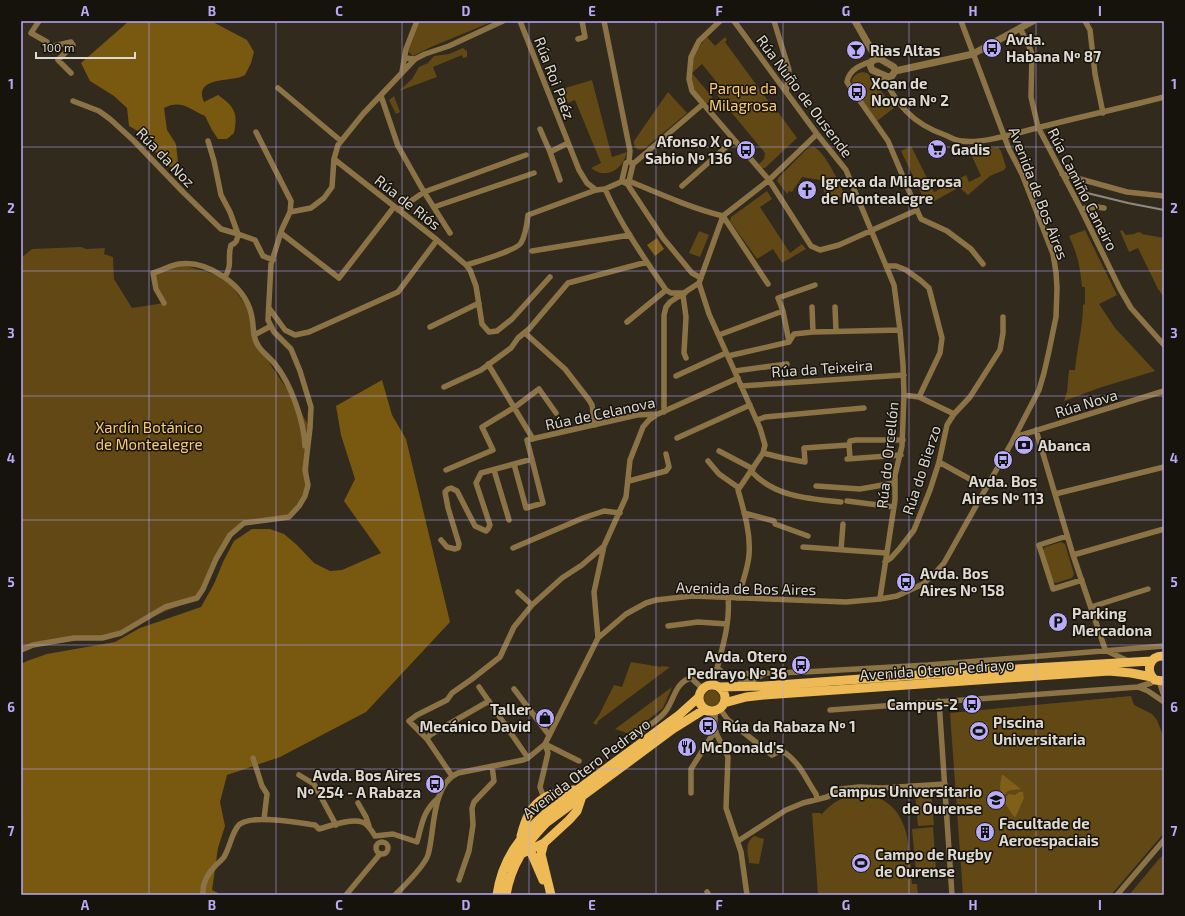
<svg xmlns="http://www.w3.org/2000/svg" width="1185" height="916" viewBox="0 0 1185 916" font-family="'Exo 2',sans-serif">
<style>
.green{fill:#614814}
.forest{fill:#795910}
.water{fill:#805f19}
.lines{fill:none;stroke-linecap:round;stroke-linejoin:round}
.minor{stroke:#8b7346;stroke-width:5.5}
.tertiary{stroke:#8b7346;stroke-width:7}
.primary{stroke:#edba56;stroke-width:9}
.rail{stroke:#908a7f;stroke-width:2}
.grid{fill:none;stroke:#b8abf7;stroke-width:1;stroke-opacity:0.55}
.labels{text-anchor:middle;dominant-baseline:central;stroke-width:3;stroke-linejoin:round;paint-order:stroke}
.poi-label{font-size:15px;font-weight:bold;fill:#ded9d1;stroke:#16130d;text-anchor:start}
.street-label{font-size:15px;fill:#ded9d1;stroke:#16130d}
.park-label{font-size:15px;fill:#fecd71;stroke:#16130d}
.neatline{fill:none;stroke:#b8abf7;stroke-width:1.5}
.grid-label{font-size:13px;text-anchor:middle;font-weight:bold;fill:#b8abf7}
</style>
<rect width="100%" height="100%" fill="#312a1d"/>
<!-- green -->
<path class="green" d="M420 21H494L431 47 413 56 408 51Z
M707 37 715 46 725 37 727 40 725 42 777 113 778 112 797 138 765 168H762L758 165 764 159 765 153 717 95 723 90 702 64 692 73 713 98 706 104C702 98 695 93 693 86 686 68 695 50 707 37Z
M463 48 467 51V57L463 58 462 55 433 67 437 77 399 91 412 79 419 67 428 63 434 56 449 54Z
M862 72 867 73 870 76 894 108 877 121 852 86C850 78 855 74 862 72Z
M592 80 612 157 627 152C623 170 606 180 591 168L601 163 575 100 568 103 562 89Z
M668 92 687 113 644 149C639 151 635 149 634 144V141Z
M394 96 400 112 396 114 389 100Z
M911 146 934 192 966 175 969 182 981 176 971 154 973 152 998 147 1001 151 1006 167 1004 170 990 176 968 195 961 189 958 188 929 204 922 195 901 151Z
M814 147C826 153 839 183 845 195L836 199 837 201 829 205 820 180 802 177 792 192 789 191 787 194 777 181 779 177 807 149Z
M767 191 772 199 760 207 790 253 802 244 806 249 782 263 773 249 757 259 730 221 731 217Z
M1085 230 1117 295 1099 304 1115 328 1155 371 1099 388 1064 401 1067 392 1069 370H1075C1077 348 1083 326 1083 305L1085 304V287H1082C1080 266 1078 256 1069 236Z
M1122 230 1126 235 1134 234 1138 232 1142 233V234L1164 238V297L1158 289 1138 248 1129 252 1120 231Z
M699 231 709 235 700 257 689 253Z
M81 247 86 249 105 248 104 254 113 257 114 279 132 308 164 303 153 273 179 264 225 277 251 312 255 341 292 397 310 428 308 485 289 517 244 523 230 535 197 598 102 638 41 644 21 653V258L32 249Z
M1061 542 1065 544 1074 574 1072 578 1056 583 1053 582 1043 550 1045 547Z
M631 662 661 667V666L670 667 598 721 597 725 593 723 599 715 614 685 622 687Z
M672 687 663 708 630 734 615 729Z
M704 698a8 8 0 1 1 16 0a8 8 0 1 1-16 0Z
M1131 696 1134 705 1152 714 1157 720 1164 738V833L1111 895H963L950 713Z
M931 791 934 825 918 826 915 792Z
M857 794C865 795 875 796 883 800 912 817 909 855 912 884H917L918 895H818L812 813H821V815C833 802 840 798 857 794Z
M933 827 936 869 916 871 912 829Z
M754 836 764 839 759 864 749 863C748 852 744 844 754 836Z
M1164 854V895H1129L1159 859Z"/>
<!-- forest -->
<path class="forest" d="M129 21H211L247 40 254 52 251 63 245 75C242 76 239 78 236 78 222 81 194 80 204 102L218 95C235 107 238 113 234 133L227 139H218L212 130 205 116C190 109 180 99 164 108L167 130 176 144 178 163 176 169 164 164 143 134 129 126 127 108 114 96 90 81 81 63Z
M382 380 392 415 406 439 450 622 366 712 280 757 227 775 220 802 225 826 218 848 212 890 222 895H21V664L27 661 47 654 115 642 140 628 201 607 214 584 223 562 234 541 252 529H270L284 534 297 545 314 563 330 571 342 570 381 553 344 501 355 479 341 435 336 406Z"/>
<!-- water -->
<path class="water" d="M657 238 664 249 655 256 647 245Z
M1002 775H1003L1021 789C1017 790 1012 789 1008 791 1005 793 1005 796 1001 797L1000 785Z
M1019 792H1023L1024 798 1016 816 1014 817 1003 800 1009 794 1015 795Z"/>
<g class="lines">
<!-- minor -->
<path class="minor" d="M39 21 31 33 47 42V46L49 47 71 42 73 45 58 60 71 73
M520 21 579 170 587 183 596 190
M604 21 630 151 629 161
M720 21 699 41 691 57 689 79 692 91 769 180 811 246 820 250 839 245 917 210
M734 21 817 134 846 170 894 285 900 330 903 365 904 395
M774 21 789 70 786 92
M1085 21 1090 30 1095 74 1103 113
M1020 28 1029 46 1032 54 1031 97 1038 127 1081 209 1120 289 1131 308 1164 345
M578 39 585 37 582 21
M405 58 415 59 425 54 449 46 503 21
M872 61C861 65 849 69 847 82L853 91 888 141 917 210 921 219 947 231 971 249 983 264
M402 72 406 49 417 21
M881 74C898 105 911 123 945 135 950 137 956 141 962 141 981 144 1017 133 1037 128 1079 117 1122 108 1164 97
M278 88 341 141
M381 96 398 146 424 192 450 233
M73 101 99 111 110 119 134 141 183 192 221 229 238 234C237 240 237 243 231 245 227 257 233 264 225 277
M540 129 550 152
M256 132 291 201 290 213
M208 141 214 161 221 195 230 212 238 234 255 240 263 256 273 260
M334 159 437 240 466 265 470 270 476 286 482 324 489 332 497 331 512 319 550 277
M633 164 703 104
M1062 174 1127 192 1164 196
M560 180 550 152 568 143
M629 181 625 183 622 180 626 163 629 161 633 164 629 181C660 194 691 208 723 216
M626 182 663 238 692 273 701 278
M682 186 734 140
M605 189C621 225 644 258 666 290L671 293H685
M434 207 534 173
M1081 209 1097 207 1104 208
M398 210 424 192 526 155
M723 216 769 180 817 134
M723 216 768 284
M281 233 339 278 394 207
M532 251 630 235
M466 265C477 262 517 250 521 243 526 234 527 225 528 215L596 190 605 189 623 181
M699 283 709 314 760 428 765 445 763 453 738 490C744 511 751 534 749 555 748 568 743 580 740 592L737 598
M683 295 686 317 684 353 686 358
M164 303 156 289 153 273C161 271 171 265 179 264 208 260 244 285 251 313 253 320 253 328 254 335L271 326
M812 307 813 332
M835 307 836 331
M269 308 285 330 295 335 309 332 398 292 437 240
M627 322 666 290
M430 327 479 303
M525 333 565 369 589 400 592 405 595 425
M254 335C257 350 266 353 275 364 291 384 304 421 305 446
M719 335 783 311
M789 342 794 334 813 332 900 330
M789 342 783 311 778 298 815 285
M728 356 789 342
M488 364 533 439
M735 371 787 364
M676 376 726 353
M741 386 904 375
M444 387 481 370 511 348 518 338 529 329 568 283 647 262
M919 397 954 414
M664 412V315L666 307 670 302 699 283 723 216
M757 420 765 417 864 408
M1036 430 1073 555 1105 649
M1015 437 1164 391
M677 438 750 405
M849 445 850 458
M719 451 753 469
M763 453 783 458 805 462 804 448 849 445 850 441 856 440H903
M847 459 901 455
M708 461 719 474 739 488
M939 462 986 488
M514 464 526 508 543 503 527 440 637 415 658 414 738 378
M446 470 493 450 482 427 515 407 539 389 556 413
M494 470 509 520
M751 471C774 497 810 499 841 502
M629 481 666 471 669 467 666 454
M816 486 860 489 894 483
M1055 494 1164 467
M847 501 894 507
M744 513 774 521 775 524 808 536
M1067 536 1039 545 1053 589 1082 580
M441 540 447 547 455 549 458 548 459 544 448 508 445 492 448 489 451 488 457 491 475 526 486 531 488 529 490 525 476 483 481 473 532 459
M803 547 886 553
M513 548 583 518 604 511 620 513
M841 550 843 524
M1073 555 1164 529
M885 562 891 558 900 548 914 530 930 490 939 462 947 425 954 414 970 397 1000 350 1003 333V317
M518 592 532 605
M880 598 895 500V475L902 446 904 395 919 397 940 353 942 338 929 288 920 280 906 270 896 266H886
M1091 607 1148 589
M668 626 698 622 727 624
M598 638 594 592 604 546 626 497 630 460 643 427 649 420 656 415
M21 650 33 645 74 638H102L121 633 165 607 197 598 203 589 216 559 230 535 244 523 289 517 299 506 305 496 308 485 305 470 310 428 311 407 300 371 291 349 274 332 268 320 271 264 282 229 290 212 311 208 324 198 332 187 334 159 338 145 363 114 415 59
M1105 650 1128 661
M717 668 725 674H730L804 672 928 665 1164 646
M1159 681 1164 696
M740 683 753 680 766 673
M713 685C719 657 731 627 728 597
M479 687 528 758
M1138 687 1148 691 1164 702
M514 689 549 735
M939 701 952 895
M720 709 728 720 772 755 781 750C800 762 804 776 816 794L817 799
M830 710 1138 687 1151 683 1155 680
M708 711 711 723 728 757 726 808 741 852 747 895
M715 711V729
M634 735C645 728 657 722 665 712 674 701 675 682 691 678L703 689
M427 739 409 721 417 715 447 700 452 693 472 679 500 657 514 627 532 605 562 578 582 565 604 546
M545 744 548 753 540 787 542 793 546 797
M545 744 579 761
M253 758 262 786 267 794 264 819
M299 775 314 784 336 825
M452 776 427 739 430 735 489 701
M691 793V769L711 737 716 732
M358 803 366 817 369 826
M738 841 786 810 803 803 827 797 841 789 859 787 882 788 945 784
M376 848a6 6 0 1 1 12 0a6 6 0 1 1-12 0Z
M459 880 469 851 473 825 472 808 474 802 494 781 492 766
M707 892 709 895
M203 895C202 883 207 874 216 865 218 863 222 860 224 857 230 847 231 835 238 826 247 813 300 823 315 825L319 829C330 826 351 818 362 822 368 824 372 831 375 836L393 834 417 842C422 824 423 811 438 798
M346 895 380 854
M395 895C404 886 424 867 428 855 435 831 431 785 458 773L523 760 528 758 545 744 598 638 626 614 646 603 656 600 692 596 846 602 880 599 897 596 923 584 936 572 944 563 1012 442 1039 390 1044 373 1049 351 1056 317 1057 288 1056 272 1053 254 1022 174 1009 149 961 21
M1117 895 1164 840"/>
<!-- tertiary -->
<path class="tertiary" d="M855 21 875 56 894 67 895 71
M881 59H876L872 61 870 65 872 70 888 77 892 76 895 71
M895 71 973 54 1033 21"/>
<!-- primary -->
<path class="primary" d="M1164 656C1149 655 1145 671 1155 680L1164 681
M699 698a13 13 0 1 1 26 0a13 13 0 1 1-26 0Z
M719 687 764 686 917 675 1151 661
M724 703 746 697 764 695 1109 671 1131 673 1152 677
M521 836C525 820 530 806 546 797 554 792 565 792 574 790
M544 843 541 854 551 895
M530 850 543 880
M521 854 544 843 569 820 577 811 582 796
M497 895C502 860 520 836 546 813L679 715 699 697
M506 895C511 865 525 845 546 823L673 729 705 709"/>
<!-- rail -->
<path class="rail" d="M1083 192 1128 203 1164 210"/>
</g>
<!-- grid -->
<path class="grid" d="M149 21V895M276 21V895M402 21V895M529 21V895M656 21V895M783 21V895M909 21V895M1036 21V895M21 147H1164M21 271H1164M21 396H1164M21 520H1164M21 645H1164M21 769H1164"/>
<!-- icons -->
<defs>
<symbol id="bus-disc" viewBox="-11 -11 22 22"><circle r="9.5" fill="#b8abf7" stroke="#16130d"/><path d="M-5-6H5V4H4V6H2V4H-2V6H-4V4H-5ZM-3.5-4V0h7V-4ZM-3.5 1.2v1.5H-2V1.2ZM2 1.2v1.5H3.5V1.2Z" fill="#111"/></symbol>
<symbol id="bar-disc" viewBox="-11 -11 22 22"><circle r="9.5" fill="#b8abf7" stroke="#16130d"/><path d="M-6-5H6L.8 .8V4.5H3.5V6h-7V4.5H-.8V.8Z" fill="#111"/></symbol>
<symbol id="supermarket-disc" viewBox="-11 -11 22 22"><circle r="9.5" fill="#b8abf7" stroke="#16130d"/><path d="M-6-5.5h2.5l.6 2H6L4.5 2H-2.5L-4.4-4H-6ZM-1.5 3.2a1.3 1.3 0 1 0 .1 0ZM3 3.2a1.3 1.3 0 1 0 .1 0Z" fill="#111"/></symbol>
<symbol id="church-disc" viewBox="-11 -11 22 22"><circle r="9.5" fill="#b8abf7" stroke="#16130d"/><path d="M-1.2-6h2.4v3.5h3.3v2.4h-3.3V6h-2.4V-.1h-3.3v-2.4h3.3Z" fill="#111"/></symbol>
<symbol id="bank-disc" viewBox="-11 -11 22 22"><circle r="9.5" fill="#b8abf7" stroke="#16130d"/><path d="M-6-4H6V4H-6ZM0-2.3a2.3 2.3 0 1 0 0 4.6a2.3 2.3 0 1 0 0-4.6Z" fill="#111"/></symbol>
<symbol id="parking-disc" viewBox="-11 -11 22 22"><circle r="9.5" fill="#b8abf7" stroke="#16130d"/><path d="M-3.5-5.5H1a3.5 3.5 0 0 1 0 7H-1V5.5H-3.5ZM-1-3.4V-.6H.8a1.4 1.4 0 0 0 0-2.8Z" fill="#111"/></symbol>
<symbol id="shop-disc" viewBox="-11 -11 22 22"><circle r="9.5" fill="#b8abf7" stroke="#16130d"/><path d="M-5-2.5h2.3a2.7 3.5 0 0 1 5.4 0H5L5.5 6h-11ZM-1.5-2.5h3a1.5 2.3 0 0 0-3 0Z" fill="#111"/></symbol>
<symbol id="stadium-disc" viewBox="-11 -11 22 22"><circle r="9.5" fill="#b8abf7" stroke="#16130d"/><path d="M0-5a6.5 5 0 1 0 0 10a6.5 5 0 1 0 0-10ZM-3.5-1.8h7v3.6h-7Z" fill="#111"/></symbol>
<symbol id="restaurant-disc" viewBox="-11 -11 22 22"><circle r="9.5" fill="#b8abf7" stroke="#16130d"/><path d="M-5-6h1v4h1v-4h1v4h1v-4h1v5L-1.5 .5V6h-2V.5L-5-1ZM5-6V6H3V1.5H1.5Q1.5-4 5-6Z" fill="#111"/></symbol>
<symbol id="university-disc" viewBox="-11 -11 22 22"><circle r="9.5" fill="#b8abf7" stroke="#16130d"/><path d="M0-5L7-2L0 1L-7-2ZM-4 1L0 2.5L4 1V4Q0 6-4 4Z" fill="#111"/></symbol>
<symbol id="building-disc" viewBox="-11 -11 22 22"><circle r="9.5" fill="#b8abf7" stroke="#16130d"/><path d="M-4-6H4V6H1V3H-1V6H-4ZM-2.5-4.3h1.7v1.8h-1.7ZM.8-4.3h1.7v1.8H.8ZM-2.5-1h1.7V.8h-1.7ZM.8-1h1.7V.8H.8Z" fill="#111"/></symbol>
</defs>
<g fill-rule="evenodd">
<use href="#bus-disc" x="981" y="37" width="22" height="22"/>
<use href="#bar-disc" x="845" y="39" width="22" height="22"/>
<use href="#bus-disc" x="846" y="81" width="22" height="22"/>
<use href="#supermarket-disc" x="926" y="138" width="22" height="22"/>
<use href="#bus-disc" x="735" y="139" width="22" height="22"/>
<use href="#church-disc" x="796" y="179" width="22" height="22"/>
<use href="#bank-disc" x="1013" y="434" width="22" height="22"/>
<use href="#bus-disc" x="992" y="449" width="22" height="22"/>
<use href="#bus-disc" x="895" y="571" width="22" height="22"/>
<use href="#parking-disc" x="1047" y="611" width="22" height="22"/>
<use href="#bus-disc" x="790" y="654" width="22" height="22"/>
<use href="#bus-disc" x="961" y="693" width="22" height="22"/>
<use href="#shop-disc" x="534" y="707" width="22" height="22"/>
<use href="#bus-disc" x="697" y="715" width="22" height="22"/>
<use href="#stadium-disc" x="968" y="720" width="22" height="22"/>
<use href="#restaurant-disc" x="676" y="736" width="22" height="22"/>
<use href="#bus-disc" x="424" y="773" width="22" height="22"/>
<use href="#university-disc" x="985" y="789" width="22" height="22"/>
<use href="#building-disc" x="974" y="821" width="22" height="22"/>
<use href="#stadium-disc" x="850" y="852" width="22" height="22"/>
</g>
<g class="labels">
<!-- poi labels -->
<g class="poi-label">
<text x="1006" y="39">Avda.<tspan x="1006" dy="17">Habana Nº 87</tspan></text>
<text x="870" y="50">Rias Altas</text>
<text x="871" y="83">Xoan de<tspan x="871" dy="17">Novoa Nº 2</tspan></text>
<text x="732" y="141" text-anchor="end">Afonso X o<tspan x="732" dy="17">Sabio Nº 136</tspan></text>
<text x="951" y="149">Gadis</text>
<text x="821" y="181">Igrexa da Milagrosa<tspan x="821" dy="17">de Montealegre</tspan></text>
<text x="1038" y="445">Abanca</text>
<text x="1003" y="481" text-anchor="middle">Avda. Bos<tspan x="1003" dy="17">Aires Nº 113</tspan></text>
<text x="920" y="573">Avda. Bos<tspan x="920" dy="17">Aires Nº 158</tspan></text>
<text x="1072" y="613">Parking<tspan x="1072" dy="17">Mercadona</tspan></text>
<text x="787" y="656" text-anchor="end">Avda. Otero<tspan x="787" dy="17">Pedrayo Nº 36</tspan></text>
<text x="958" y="704" text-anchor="end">Campus-2</text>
<text x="531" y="709" text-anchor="end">Taller<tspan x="531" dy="17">Mecánico David</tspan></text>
<text x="993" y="722">Piscina<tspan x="993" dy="17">Universitaria</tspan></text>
<text x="722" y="726">Rúa da Rabaza Nº 1</text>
<text x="701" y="747">McDonald's</text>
<text x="421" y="775" text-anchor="end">Avda. Bos Aires<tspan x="421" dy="17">Nº 254 - A Rabaza</tspan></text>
<text x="982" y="791" text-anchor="end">Campus Universitario<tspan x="982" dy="17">de Ourense</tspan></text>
<text x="999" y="823">Facultade de<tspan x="999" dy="17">Aeroespaciais</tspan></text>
<text x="875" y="854">Campo de Rugby<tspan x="875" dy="17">de Ourense</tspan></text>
</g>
<!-- street labels -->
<g class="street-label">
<text transform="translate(555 78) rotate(69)">Rúa Roi Paéz</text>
<text transform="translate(805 96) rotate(53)">Rúa Nuño de Ousende</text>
<text transform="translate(166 157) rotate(46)">Rúa da Noz</text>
<text transform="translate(1083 189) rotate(63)">Rúa Camiño Caneiro</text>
<text transform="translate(1039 193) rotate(69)">Avenida de Bos Aires</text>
<text transform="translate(408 202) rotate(38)">Rúa de Riós</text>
<text transform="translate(822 368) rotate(-4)">Rúa da Teixeira</text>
<text transform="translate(1086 403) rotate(-17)">Rúa Nova</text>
<text transform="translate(600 413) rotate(-12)">Rúa de Celanova</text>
<text transform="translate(887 455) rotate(-84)">Rúa do Orcellón</text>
<text transform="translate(921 470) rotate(-72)">Rúa do Bierzo</text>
<text transform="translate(746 588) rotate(1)">Avenida de Bos Aires</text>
<text transform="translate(937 669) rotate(-4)">Avenida Otero Pedrayo</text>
<text transform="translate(586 768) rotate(-37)">Avenida Otero Pedrayo</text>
</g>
<!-- park labels -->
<g class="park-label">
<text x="743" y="88">Parque da<tspan x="743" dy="17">Milagrosa</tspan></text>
<text x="149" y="427">Xardín Botánico<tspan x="149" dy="17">de Montealegre</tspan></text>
</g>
</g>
<!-- border -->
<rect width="1185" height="916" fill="none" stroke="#16130d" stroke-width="44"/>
<!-- scale -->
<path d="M36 52v6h99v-6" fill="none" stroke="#ded9d1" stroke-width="2"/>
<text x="42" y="52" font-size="12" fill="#ded9d1" stroke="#16130d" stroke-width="3" paint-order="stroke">100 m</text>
<rect x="22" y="22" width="1141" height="872" class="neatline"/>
<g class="grid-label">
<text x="85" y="16">A</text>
<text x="212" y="16">B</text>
<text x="339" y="16">C</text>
<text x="466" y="16">D</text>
<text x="592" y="16">E</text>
<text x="719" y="16">F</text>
<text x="846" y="16">G</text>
<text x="973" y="16">H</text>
<text x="1100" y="16">I</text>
<text x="11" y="89">1</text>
<text x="1174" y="89">1</text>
<text x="11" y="213">2</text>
<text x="1174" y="213">2</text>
<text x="11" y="338">3</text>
<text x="1174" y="338">3</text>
<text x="11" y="463">4</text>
<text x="1174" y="463">4</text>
<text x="11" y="587">5</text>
<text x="1174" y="587">5</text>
<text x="11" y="712">6</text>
<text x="1174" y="712">6</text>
<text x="11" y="836">7</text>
<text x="1174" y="836">7</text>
<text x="85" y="910">A</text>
<text x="212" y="910">B</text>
<text x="339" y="910">C</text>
<text x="466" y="910">D</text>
<text x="592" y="910">E</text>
<text x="719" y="910">F</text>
<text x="846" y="910">G</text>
<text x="973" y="910">H</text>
<text x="1100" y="910">I</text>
</g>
</svg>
